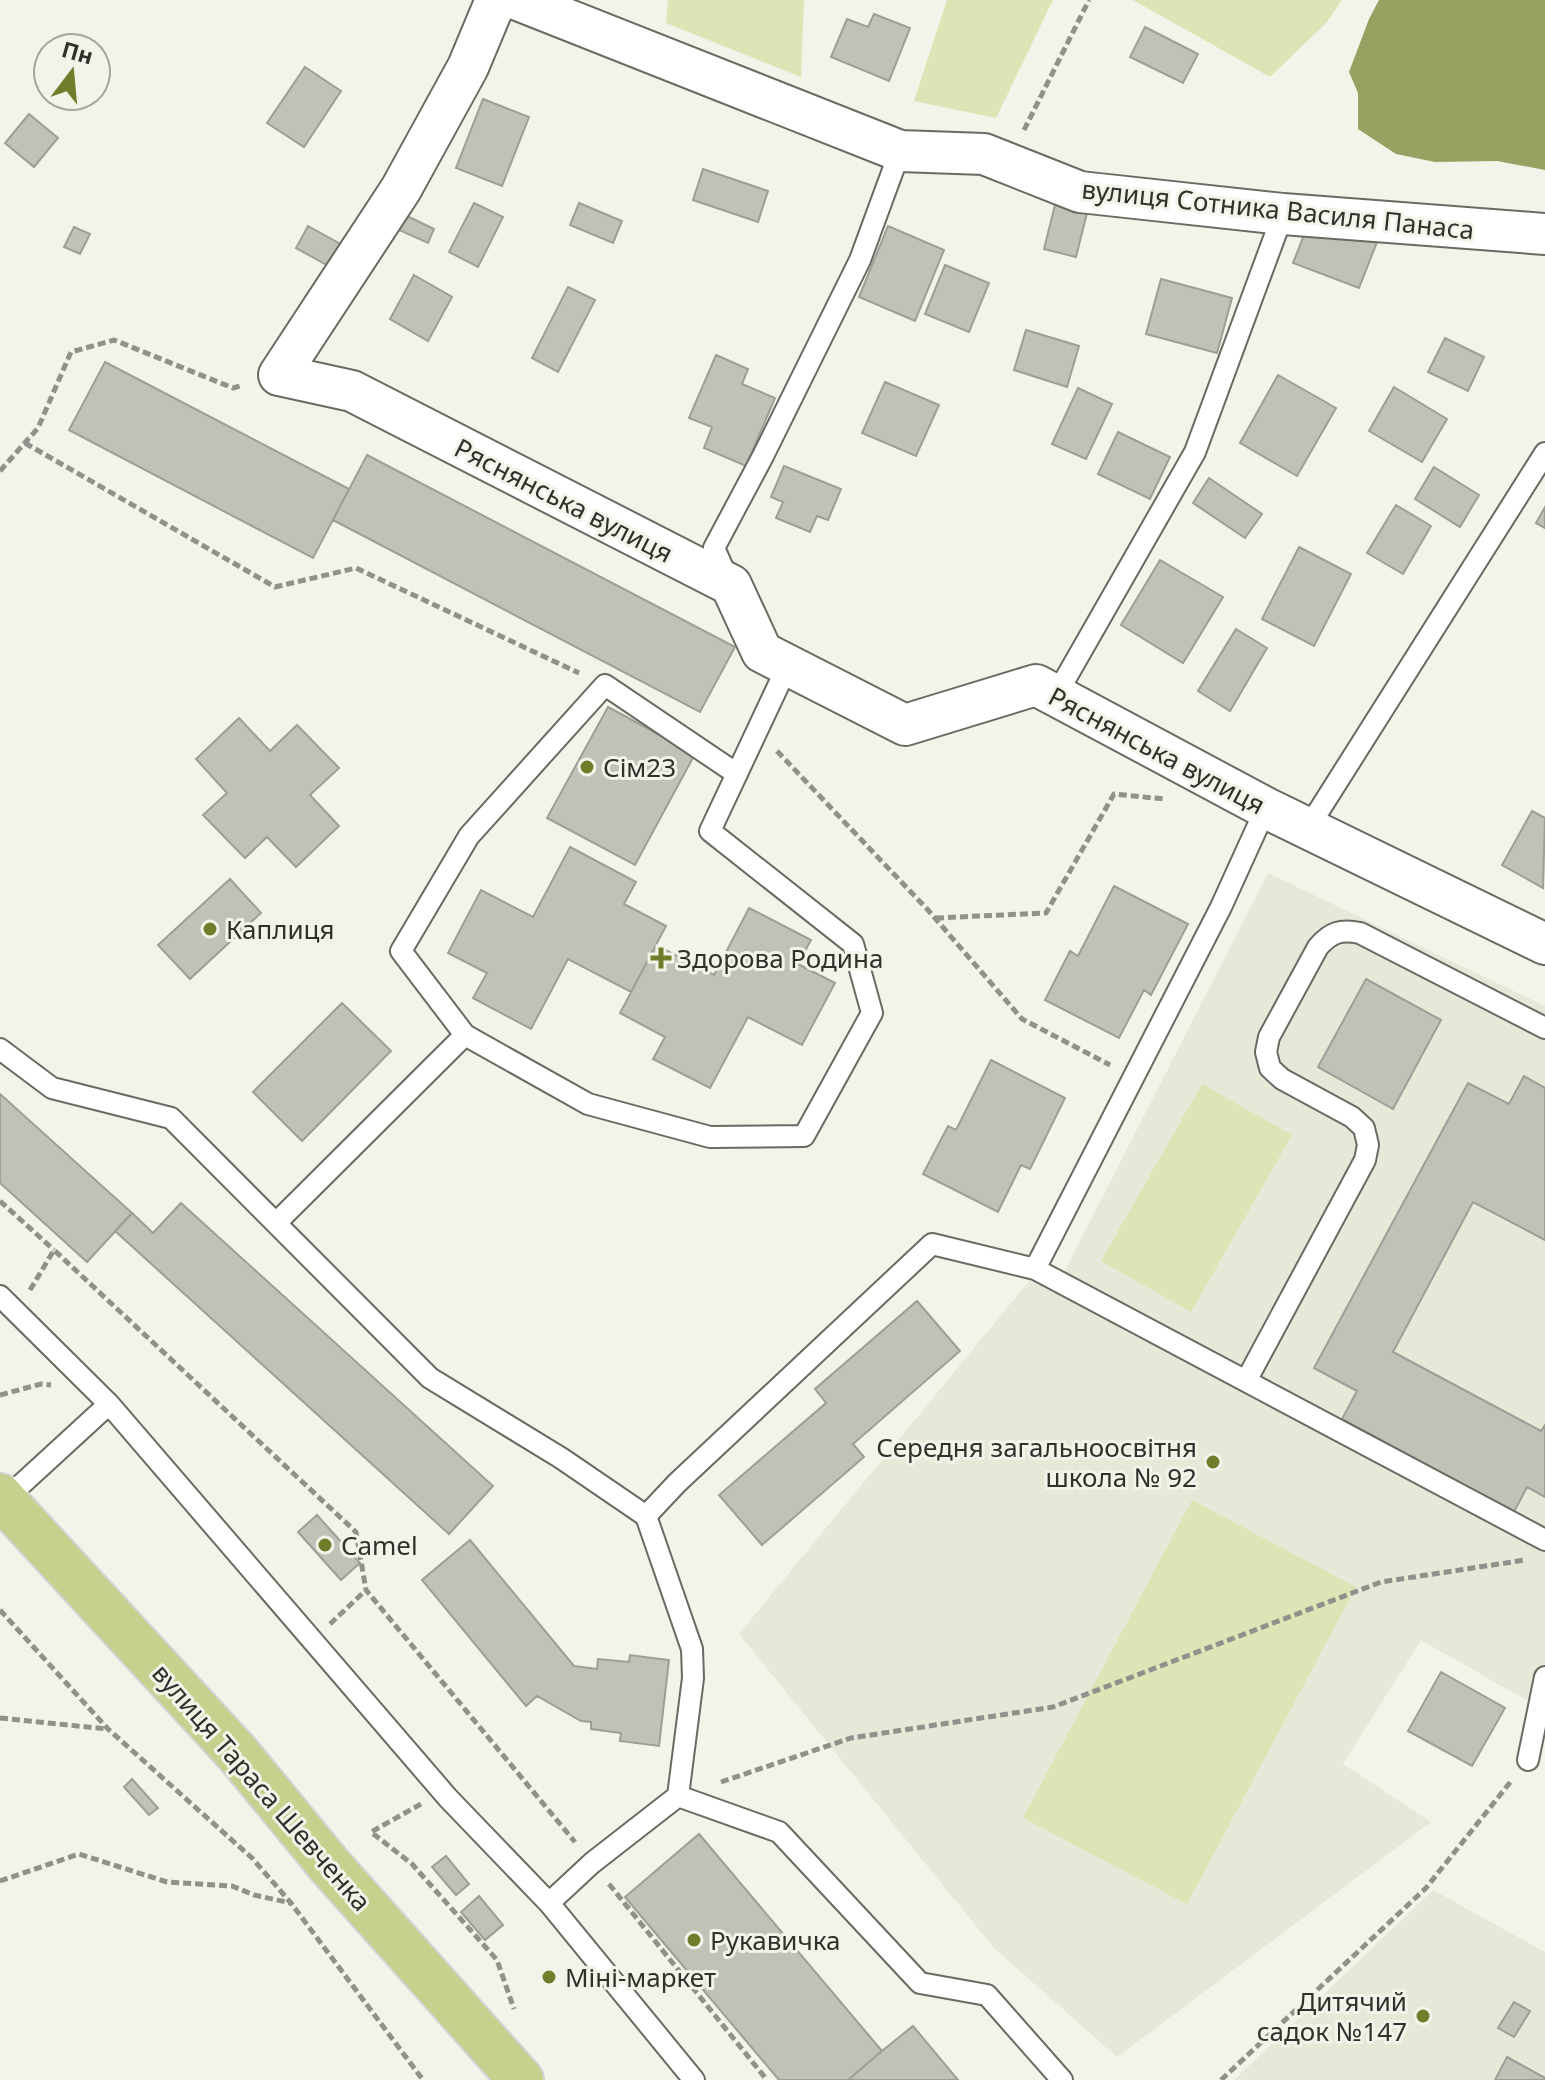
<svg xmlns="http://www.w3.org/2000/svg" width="1545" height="2080" viewBox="0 0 1545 2080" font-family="'Noto Sans',sans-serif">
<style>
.built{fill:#e5e9d8}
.green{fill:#dbe5b6}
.water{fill:#96a262}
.building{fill:#bfc2b7;stroke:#9c9f95;stroke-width:2}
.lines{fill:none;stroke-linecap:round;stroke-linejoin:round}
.service-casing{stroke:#696b62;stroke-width:24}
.minor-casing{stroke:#696b62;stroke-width:44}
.primary-casing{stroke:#d1d2d1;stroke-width:48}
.path{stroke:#8f918a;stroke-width:5;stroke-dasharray:8 4;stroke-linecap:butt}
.service{stroke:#fff;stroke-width:20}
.minor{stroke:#fff;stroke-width:40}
.primary{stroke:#c7d18e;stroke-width:44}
.poi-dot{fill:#707d2a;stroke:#f1f4e9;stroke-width:3}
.labels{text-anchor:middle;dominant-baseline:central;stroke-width:6;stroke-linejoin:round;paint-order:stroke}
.street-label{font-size:26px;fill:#30312d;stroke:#f1f4e9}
.poi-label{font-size:26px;fill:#30312d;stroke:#f1f4e9;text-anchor:start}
</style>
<rect width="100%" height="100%" fill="#f1f4e9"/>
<!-- built -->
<path class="built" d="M1268 873 1545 1006V1688L1526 1700 1421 1640 1343 1764 1431 1822 1117 2057 994 1948 739 1634 1029 1281 1055 1290Z
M1433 1890 1545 1952V2080H1234Z"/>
<!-- green -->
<path class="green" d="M668 0H804L801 77 666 23Z
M947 0H1053L996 118 914 101Z
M1133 0H1342L1326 23 1270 77Z
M1202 1084 1292 1135 1191 1312 1101 1261Z
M1192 1500 1356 1587 1187 1904 1023 1818Z"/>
<!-- water -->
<path class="water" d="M1379 0H1545V170L1497 161 1435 162 1396 154 1358 129V93L1349 72 1369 19Z"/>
<!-- building -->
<path class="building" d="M874 14 910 28 889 81 831 57 847 19 868 27Z
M1145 27 1198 54 1183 83 1130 57Z
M305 67 341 91 304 147 267 123Z
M483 99 529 117 502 186 456 168Z
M29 114 58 138 34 167 5 143Z
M703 169 768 191 758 222 693 200Z
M1056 201 1088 209 1076 257 1044 249Z
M474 203 503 217 478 267 449 252Z
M579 203 622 221 613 243 570 225Z
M403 214 434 229 428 243 397 229Z
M308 226 344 246 332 268 296 248Z
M888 226 944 250 915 321 859 297Z
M74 227 90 234 80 254 64 247Z
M1304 235 1377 242 1359 288 1293 263Z
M945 265 989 283 969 332 925 314Z
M414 275 452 297 428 341 390 319Z
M1161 279 1232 298 1217 353 1146 334Z
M568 287 595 300 558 372 532 358Z
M1026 330 1079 346 1067 387 1014 370Z
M1445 338 1484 357 1468 391 1428 372Z
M716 355 748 369 742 384 775 398 746 466 704 448 712 427 689 418Z
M105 362 349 489 313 558 69 430Z
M1278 375 1336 408 1297 476 1240 443Z
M885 382 939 405 916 456 862 433Z
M1394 387 1447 419 1422 462 1369 431Z
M1078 388 1112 404 1086 459 1052 444Z
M1118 432 1170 457 1150 499 1098 474Z
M367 455 735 647 700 712 333 520Z
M784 466 841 489 828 520 817 516 810 532 776 518 783 502 771 497Z
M1434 467 1479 495 1460 527 1415 499Z
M1209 478 1262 514 1245 538 1193 503Z
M1396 505 1431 526 1403 574 1367 553Z
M1545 507V528L1536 523Z
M1299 547 1351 574 1314 646 1262 619Z
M1160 560 1223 597 1183 663 1121 625Z
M1236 629 1267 648 1230 711 1198 691Z
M608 707 695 754 635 865 547 818Z
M239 718 270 751 297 725 339 768 310 795 339 826 296 867 267 837 245 858 203 815 227 793 196 759Z
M1532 811 1545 818 1543 888 1502 865Z
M570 847 636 882 624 904 666 926 631 992 568 959 531 1029 473 998 487 973 448 953 481 890 533 917Z
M230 879 261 913 190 979 158 945Z
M1114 886 1188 924 1151 995 1144 990 1119 1038 1045 1000 1070 951 1078 956Z
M749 908 811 940 798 964 835 983 802 1045 748 1017 710 1088 653 1059 665 1037 620 1013 656 945 714 975Z
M1366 979 1441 1020 1393 1109 1318 1067Z
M342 1003 391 1051 302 1141 253 1092Z
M991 1060 1065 1098 1030 1169 1021 1165 998 1212 923 1174 948 1126 956 1130Z
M1524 1076 1545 1088V1240L1473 1202 1393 1352 1541 1431 1545 1425V1497L1527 1487 1514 1512 1342 1419 1357 1391 1314 1368 1468 1083 1509 1104Z
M0 1094 132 1213 87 1262 0 1183Z
M181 1203 493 1486 449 1534 115 1231 132 1213 153 1233Z
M917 1301 960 1351 853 1444 864 1457 762 1545 719 1495 826 1403 815 1389Z
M317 1515 360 1563 341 1580 298 1532Z
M470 1540 574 1666 597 1669 598 1659 629 1662 630 1655 669 1660 659 1746 620 1741 621 1733 591 1729V1722L581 1721 537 1696 526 1706 422 1580Z
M1441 1672 1505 1708 1472 1766 1408 1731Z
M132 1779 158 1808 149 1815 124 1787Z
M699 1834 882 2051 848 2080H779L625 1897Z
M446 1856 469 1884 456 1895 432 1867Z
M479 1896 503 1925 485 1940 461 1912Z
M1514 2002 1530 2011 1514 2037 1498 2028Z
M913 2026 958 2080H848L882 2051Z
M1507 2057 1545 2078V2080H1495Z"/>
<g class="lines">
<defs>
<path id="service" d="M727 577 714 548 763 456 860 260 900 151
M1055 697 1195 452 1283 214
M1308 828 1545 453
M465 1035 401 951 469 836 605 685 737 774
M0 1049 52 1088 171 1118 430 1378 561 1458 646 1516 692 1649 693 1678 678 1796 779 1832 920 1983 987 1995 1062 2080
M276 1223 465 1035 588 1104 710 1137 804 1136 872 1013 853 944 710 831 788 665
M1035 1269 1545 1540
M0 1296 109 1404 448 1798 549 1903 694 2080
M1246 1381 1365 1160 1368 1145 1364 1128 1352 1117 1282 1079 1270 1068 1266 1052 1269 1037 1318 947C1331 932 1341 929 1360 933L1545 1028
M0 1504 109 1404
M646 1516 677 1483 932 1244 1035 1269 1221 907 1266 808
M1528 1760 1545 1677
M549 1903 592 1863 678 1796"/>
<path id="minor" d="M496 0 468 67 401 189 279 375 352 391 731 585 762 652 905 725 1036 685 1266 808 1545 944
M518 0 900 151 984 154 1080 192 1283 214 1545 234"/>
<path id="primary" d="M0 1496 238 1754 330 1866 521 2080"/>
</defs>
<!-- service casing -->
<use href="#service" class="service-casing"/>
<!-- minor casing -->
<use href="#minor" class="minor-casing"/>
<!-- primary casing -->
<use href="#primary" class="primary-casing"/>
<!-- path -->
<path class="path" d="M1024 130 1089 0
M25 443 275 587 356 568 579 673
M0 471 38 428 71 352 114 340 233 388 243 385
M777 751 928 910 1022 1019 1110 1065
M936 918 1046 913 1114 794 1164 799
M0 1201 54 1250
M30 1290 54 1250 356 1532 366 1590 575 1842
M0 1395 41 1384 51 1385
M0 1610 108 1729 252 1858 291 1903 423 2080
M330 1624 366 1590
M0 1718 107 1729
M721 1782 851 1738 1053 1707 1381 1582 1525 1560
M421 1804 371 1832 412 1864 497 1960 514 2009
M0 1881 79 1854 167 1882 232 1886 254 1895 291 1903
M609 1884 767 2080
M1221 2080 1426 1888 1512 1780"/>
<!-- service -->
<use href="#service" class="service"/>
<!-- minor -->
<use href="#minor" class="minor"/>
<!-- primary -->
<use href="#primary" class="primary"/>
</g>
<!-- markers -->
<g class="poi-dot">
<circle cx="587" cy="767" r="8"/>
<circle cx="210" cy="929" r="8"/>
<path d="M657 946h8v8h8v8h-8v8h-8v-8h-8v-8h8z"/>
<circle cx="1213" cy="1462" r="8"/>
<circle cx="325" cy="1545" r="8"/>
<circle cx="694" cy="1940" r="8"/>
<circle cx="549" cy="1977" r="8"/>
<circle cx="1423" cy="2016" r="8"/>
</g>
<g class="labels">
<!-- street labels -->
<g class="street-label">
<text transform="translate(1278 209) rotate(6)">вулиця Сотника Василя Панаса</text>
<text transform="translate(564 500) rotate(27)">Ряснянська вулиця</text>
<text transform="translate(1157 750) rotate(28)">Ряснянська вулиця</text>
<text transform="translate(262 1787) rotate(49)">вулиця Тараса Шевченка</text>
</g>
<!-- poi labels -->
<g class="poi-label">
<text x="603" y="767">Сім23</text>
<text x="226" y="929">Каплиця</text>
<text x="677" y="958">Здорова Родина</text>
<text x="1197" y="1447" text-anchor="end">Середня загальноосвітня<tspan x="1197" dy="30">школа № 92</tspan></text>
<text x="341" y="1545">Camel</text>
<text x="710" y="1940">Рукавичка</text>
<text x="565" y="1977">Міні-маркет</text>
<text x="1407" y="2001" text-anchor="end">Дитячий<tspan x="1407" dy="30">садок №147</tspan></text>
</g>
</g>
<!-- north arrow -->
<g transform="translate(72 72) rotate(16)"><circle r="38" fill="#f1f4e9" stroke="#a4a69e" stroke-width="2"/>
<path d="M0-6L14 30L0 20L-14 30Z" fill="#707d2a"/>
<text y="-12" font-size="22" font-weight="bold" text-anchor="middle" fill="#30312d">Пн</text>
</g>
</svg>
